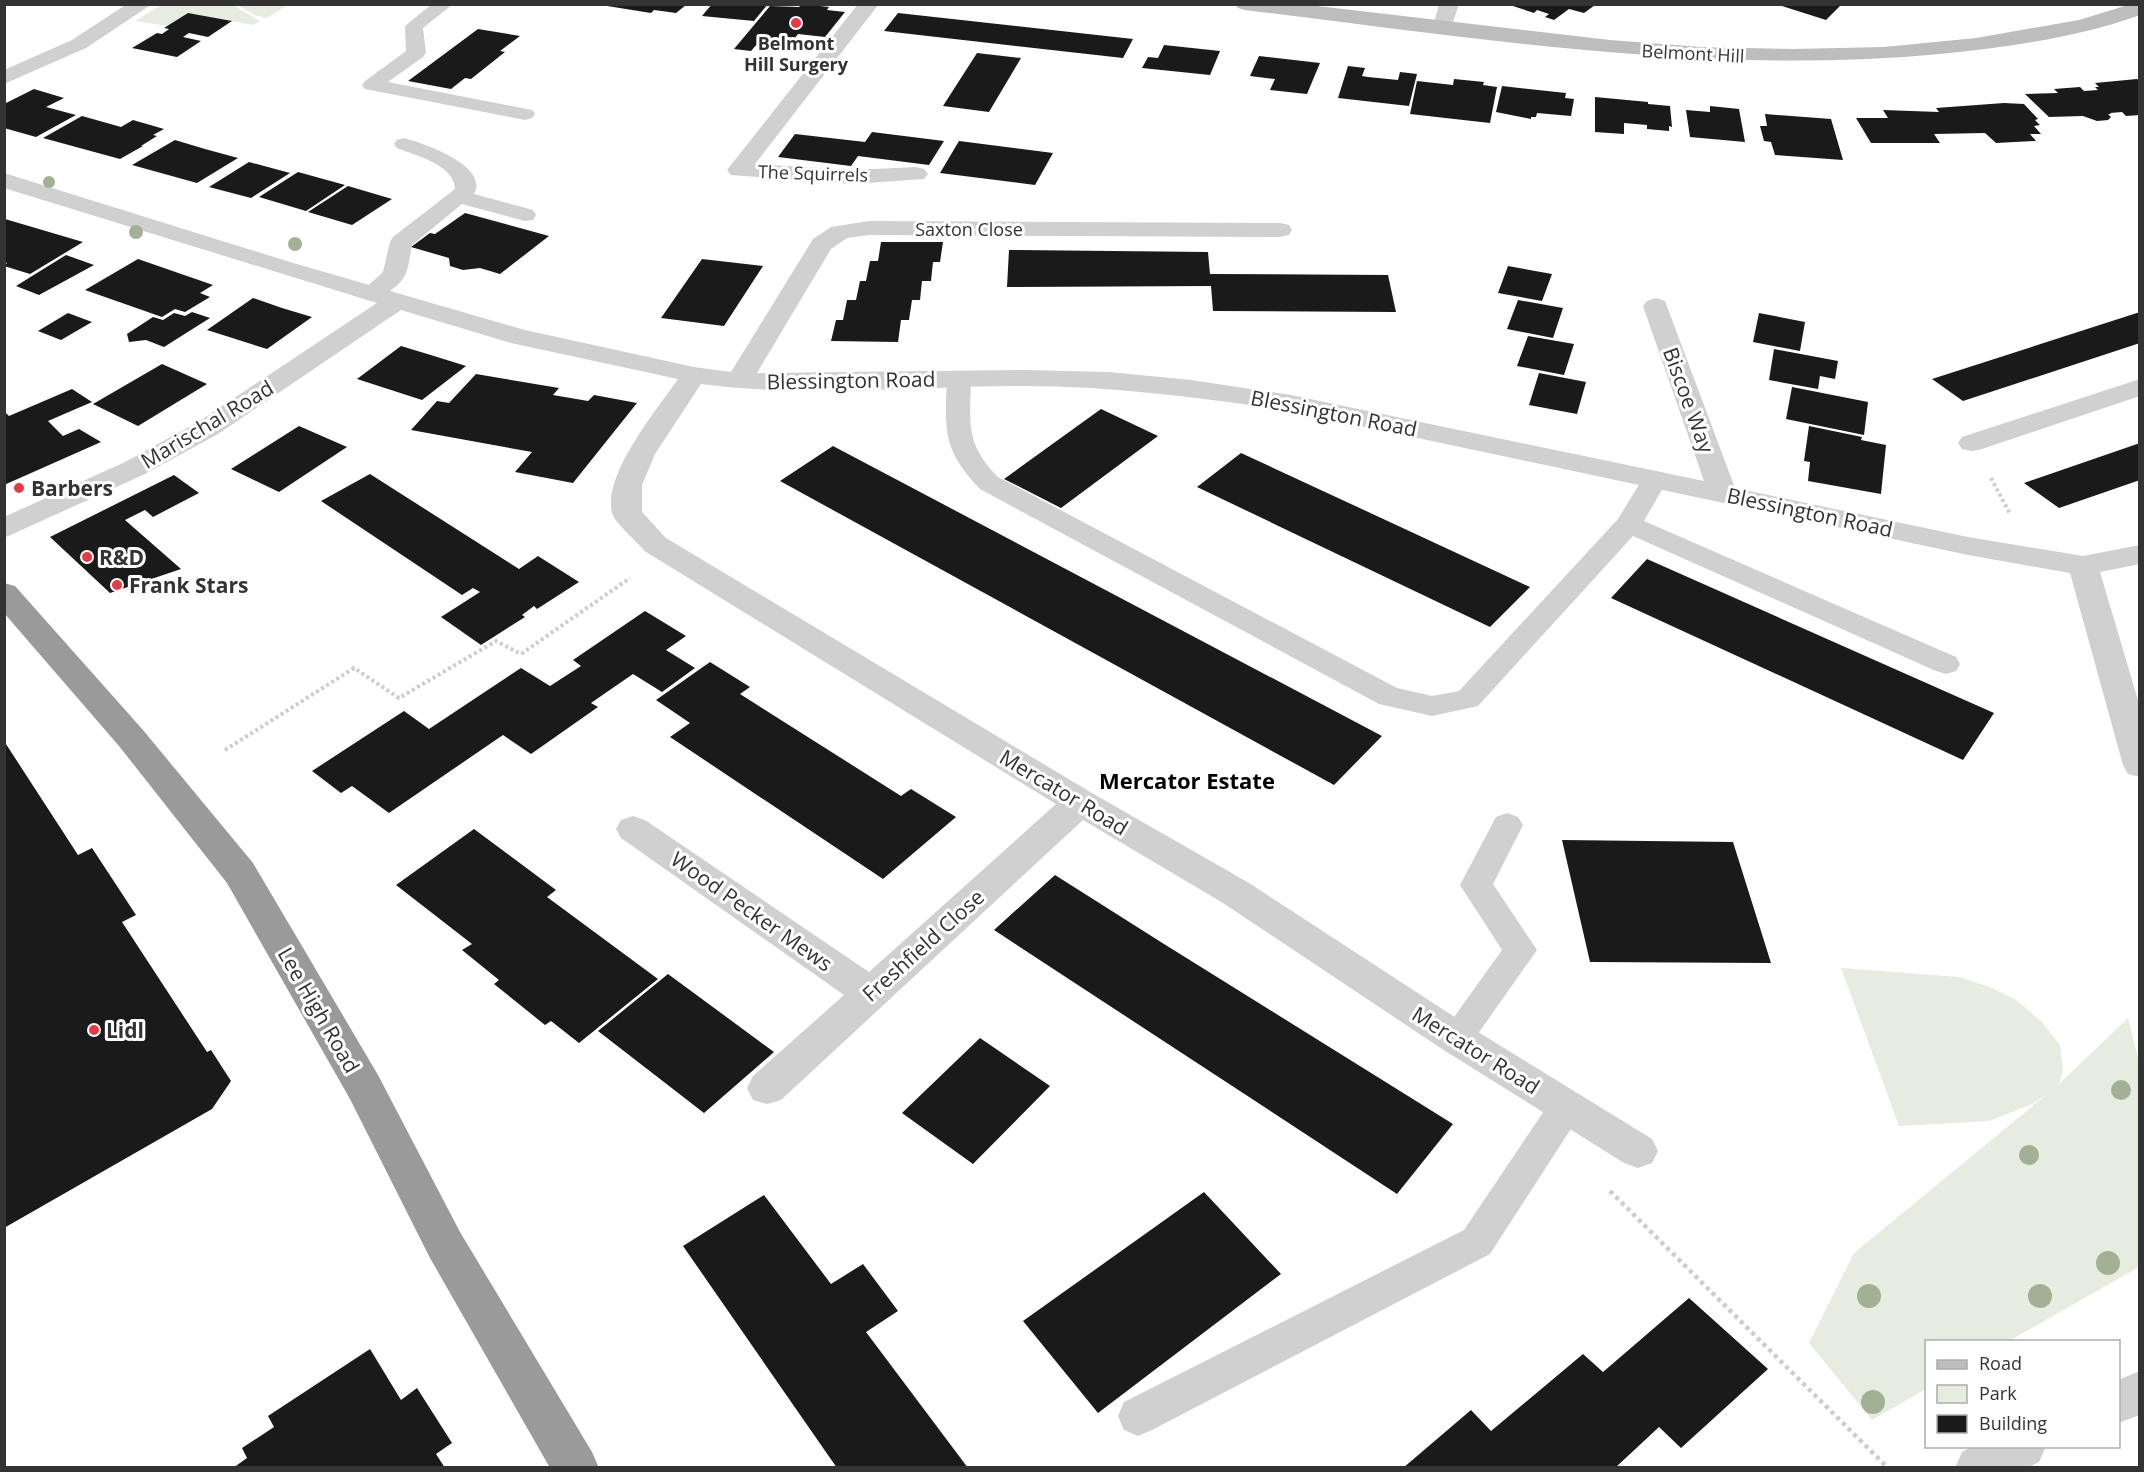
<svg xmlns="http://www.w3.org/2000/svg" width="2144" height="1472" viewBox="0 0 2144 1472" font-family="'Open Sans',sans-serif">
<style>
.green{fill:#e6ecdf}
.building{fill:#1a1a1a}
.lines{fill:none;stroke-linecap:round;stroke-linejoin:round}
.path-far1{stroke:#cdcdcd;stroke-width:4;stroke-dasharray:3 3;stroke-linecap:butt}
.path{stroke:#cdcdcd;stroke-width:4.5;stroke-dasharray:4 4;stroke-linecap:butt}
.lane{fill:#d0d0d0;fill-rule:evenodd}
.street{fill:#d0d0d0;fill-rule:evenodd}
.secondary{fill:#bdbdbd;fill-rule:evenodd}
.highway{fill:#9a9a9a;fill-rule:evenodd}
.tree{fill:#a2b095}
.poi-dot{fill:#e63946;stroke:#fff;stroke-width:2}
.labels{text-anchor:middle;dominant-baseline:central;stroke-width:6;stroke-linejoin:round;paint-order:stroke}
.far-poi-label{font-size:18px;font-weight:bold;fill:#333;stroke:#fff}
.far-street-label{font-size:18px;fill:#333;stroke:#fff}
.street-label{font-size:21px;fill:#333;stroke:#fff}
.poi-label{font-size:21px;font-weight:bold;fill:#333;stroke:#fff;text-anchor:start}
.neighbourhood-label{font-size:22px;font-weight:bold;fill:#000;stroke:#fff}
</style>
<rect width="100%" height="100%" fill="#fff"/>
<!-- green -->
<path class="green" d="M163 4 233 5 260 21 253 25 189 13 168 26 135 21Z
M238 5H288L267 18 254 15Z
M1841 968 1959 977 1990 987 2016 1000 2041 1021 2060 1045 2063 1071 2059 1084 2128 1018 2140 1066 2139 1267 2009 1341 1926 1342V1389L1872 1420 1809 1343 1854 1253 2046 1095 2032 1104 1989 1121 1899 1126Z"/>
<!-- building -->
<path class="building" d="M712 4H768L754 21 702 16Z
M802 4 829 7 827 10 845 12 825 37 798 34 789 46 758 43 751 51 734 49 770 6 799 7Z
M1515 4H1592L1595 5 1584 13 1569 9 1554 20 1545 17 1549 14 1537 10 1534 13 1513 6Z
M1776 4H1842L1826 20Z
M601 5H686L676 13 654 10 651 13Z
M188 13 232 21 208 37 189 33 183 37 201 41 177 57 132 48 157 33 162 34 169 29 164 28Z
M898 13 1133 39 1123 58 884 31Z
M478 29 520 36 500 51 505 52 471 79 465 78 451 89 408 81Z
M1164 45 1220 51 1210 75 1142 68 1148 57 1158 58Z
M977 53 1021 58 989 112 943 106Z
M1259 56 1320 63 1307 94 1270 90 1275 79 1250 76Z
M1348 66 1365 68 1362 76 1368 77 1398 80 1400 72 1417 74 1409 106 1338 98Z
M1454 79 1484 82 1483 85 1497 87 1490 123 1410 114 1417 81 1453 85Z
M2137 79 2140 81V115L2126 116 2122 112 2110 113 2111 114H2108L2111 117 2108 120 2097 121 2083 116 2049 117 2025 94 2058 93 2054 89 2080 87 2084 91 2098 90 2095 87H2099L2095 83Z
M1502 86 1566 93 1565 98 1574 99 1571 116 1537 113 1536 117H1531V119L1496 112Z
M34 89 64 98 46 107 76 115 36 137 4 128V104Z
M1595 97 1648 102V104L1670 106 1672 127 1669 126V131L1647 129V125L1624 123V134L1595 132Z
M2004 103 2024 104 2038 119 2035 120 2040 125 2034 126 2041 134H2030L2036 141 1996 143 1985 133 1934 134 1940 143H1871L1856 118H1888L1883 110 1939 112 1936 108Z
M1710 106 1739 109 1745 142 1690 137 1686 110 1710 112Z
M1765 114 1831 119 1843 160 1775 155 1771 142 1764 141 1760 126H1767Z
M82 116 121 127 133 120 164 129 153 135 157 136 141 146H143L120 159 43 138Z
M872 132 944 141 929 165 858 156 851 166 778 157 795 134 865 142Z
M175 140 205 149 238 158 197 183 132 165Z
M959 141 1053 153 1035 185 940 173Z
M249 162 290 173 251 198 209 187Z
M298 172 345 185 306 211 259 197Z
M348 186 392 199 352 225 308 212Z
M465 213 549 236 500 274 480 268 463 270 450 266 449 258 411 247 430 233 435 234Z
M5 219 83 242 30 274 4 266 7 263 5 262Z
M881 242H943L940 262H933L931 281H922L920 300H912L909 320H901L898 342 831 341 836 320H843L847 300H856L860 281H866L870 261H878Z
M1009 250 1208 252 1210 274 1388 275 1396 312 1213 311 1211 286 1007 287Z
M66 255 94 265 39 295 16 286Z
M138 259 213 285 200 293 210 297 185 312 175 309 162 317 85 290Z
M702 259 763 266 724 326 661 318Z
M1508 266 1552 274 1542 301 1498 293Z
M253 298 282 308 312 317 267 349 207 330Z
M1518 300 1563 308 1553 338 1507 329Z
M192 312 210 318 164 347 146 340 129 342 127 334 153 317 163 320 174 313 185 316Z
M2140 312V343L1963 401 1932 379Z
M68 313 92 322 61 340 38 331Z
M1759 313 1805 322 1800 351 1753 342Z
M1528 336 1574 344 1564 375 1517 366Z
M401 346 434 356 466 366 422 400 357 379Z
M1774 349 1838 361 1835 379 1820 376 1818 389 1769 380Z
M162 364 207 384 138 426 93 404Z
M1539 373 1586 382 1577 414 1529 405Z
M476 374 559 388 553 395 588 401 594 395 637 403 573 483 515 472 532 452 411 430 437 401 449 403Z
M1792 387 1868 402 1864 435 1786 419Z
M72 389 92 402 48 421 63 436 79 429 101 442 4 485V411L9 416Z
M1101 409 1158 436 1061 508 1004 479Z
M299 426 347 447 279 492 231 469Z
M1809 426 1862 437 1861 440 1886 445 1881 494 1808 481 1810 462 1804 461Z
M2140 443V480L2059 508 2024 483Z
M833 446 1382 736 1334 785 780 481Z
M1241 453 1530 587 1490 627 1197 487Z
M370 474 519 569 538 556 579 582 537 609 534 606 522 615 525 617 481 645 441 617 480 592 473 588 462 595 321 501Z
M174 475 199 493 153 517 145 510 125 520 181 569 110 593 50 537Z
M1647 559 1994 713 1963 760 1611 598Z
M645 611 686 636 666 650 695 668 662 692 633 674 591 703 598 707 531 754 503 735 389 813 352 786 341 793 312 771 404 711 429 729 521 668 550 686 581 666 573 660Z
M710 662 750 687 740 694 901 796 911 789 956 817 883 879 670 737 690 723 656 700Z
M4 741 78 855 92 848 136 915 122 922 207 1052 211 1050 231 1081 212 1109 4 1228Z
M474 829 556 890 547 897 658 979 579 1043 551 1021 545 1025 494 984 499 980 462 950 472 944 396 885Z
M1562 840 1733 842 1771 963 1590 962Z
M1055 875 1164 944 1453 1124 1397 1194 994 930Z
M668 974 774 1052 704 1113 598 1031Z
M980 1038 1050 1086 973 1164 902 1113Z
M1204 1192 1281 1274 1098 1413 1023 1321Z
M764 1195 831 1284 863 1264 898 1311 866 1332 968 1468H837L683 1246Z
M1689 1298 1768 1369 1681 1448 1659 1427 1615 1468H1403L1471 1410 1491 1431 1583 1354 1603 1372Z
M370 1349 401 1400 417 1388 452 1443 436 1454 445 1468H233L247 1458 242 1448 274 1427 268 1416Z"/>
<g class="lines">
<!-- path-far1 -->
<path class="path-far1" d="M1991 478 2010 514
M225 750 354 668 399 698 496 641 521 654 630 578"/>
<!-- path -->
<path class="path" d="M1610 1191 1888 1468"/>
<!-- lane -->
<path class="lane" d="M432 4H453L423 28 426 53 423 57 388 82 532 110 535 114 532 118 525 120 365 89 362 85 365 81 406 51 405 26Z
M404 138C423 143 490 166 474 194L533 210 536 215 533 220 525 221 462 204 412 245C410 254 409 269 404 277 396 290 378 300 364 297L361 292 383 272 390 242 393 237 455 189C454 164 416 156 397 148L394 144 397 140Z
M959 372 968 374 971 379C970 423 965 444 998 477L1397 688 1432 696 1459 691 1618 519 1646 473 1655 471 1664 473 1668 479 1644 521 1956 657 1960 664 1956 671 1946 674 1936 671 1633 536 1478 706 1432 716 1379 704 980 489C942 449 945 431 947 379L950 374Z
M1507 813 1518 817 1523 825 1493 884 1537 950 1468 1048 1456 1052 1444 1048 1439 1038 1502 950 1460 885 1496 817Z
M1567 1092 1580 1096 1585 1107 1490 1254 1152 1430 1138 1436 1124 1430 1118 1416 1124 1402 1464 1230 1554 1096Z"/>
<!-- street -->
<path class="street" d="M127 4H152L86 48 4 84V70L72 40Z
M858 4H879L755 164 853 170 916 167 924 169 928 174 924 179 853 184 731 175 727 170 731 165Z
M1439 4H1459L1450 31H1436L1433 27Z
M4 173 290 262 525 330 694 367 731 372 813 239 831 227 869 221 1280 223 1289 225 1292 230 1289 235 1280 237 869 235 847 238 831 249 757 373 1024 370 1109 372 1191 380 1291 395 1704 481 1643 306 1647 301 1656 298 1665 301 1735 488 1968 537 2083 556 2140 545V564L2100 572 2140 707V777L2128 774 2123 765 2070 573 1968 555 1291 411C1202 398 1114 386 1024 386 917 386 808 398 701 384L655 454 642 485V512L666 538 1092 793 1249 883 1470 1027 1652 1139 1658 1151 1652 1163 1638 1168 1624 1163 1442 1049 1223 903 1083 820 781 1100 767 1104 753 1100 747 1088 753 1076 844 995 621 838 616 829 621 820 633 816 645 820 869 972 1056 804 646 552C638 543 615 523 612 513 603 474 656 411 678 379L511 343 401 310 218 434 145 474 4 538V517L125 462 198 422 377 303 4 188Z
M2140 379V396L1982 449 1972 451 1962 449 1958 443 1962 437Z
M2140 1371V1415L2118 1423V1380Z
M1973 1446H2046L2039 1462 2027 1468H1955L1962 1452Z"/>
<!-- secondary -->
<path class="secondary" d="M1235 4H1300L1610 40 1701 47 1793 49 1884 47 1976 38 2079 20 2131 4H2140V15C2076 38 2007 47 1940 54 1707 76 1476 38 1245 10L1238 8Z"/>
<!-- highway -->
<path class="highway" d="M4 583 15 586 143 730 253 863 378 1075 460 1232 592 1452 599 1468H550L430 1258 350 1099 227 883 119 746 4 613Z"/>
</g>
<!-- trees -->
<g class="tree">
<circle cx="49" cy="182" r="6"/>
<circle cx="136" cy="232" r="7"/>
<circle cx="295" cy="244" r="7"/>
<circle cx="2121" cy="1090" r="10"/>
<circle cx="2029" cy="1155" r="10"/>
<circle cx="2108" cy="1263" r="12"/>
<circle cx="1869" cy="1296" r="12"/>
<circle cx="2040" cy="1296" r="12"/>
<circle cx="1873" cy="1402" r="12"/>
</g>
<!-- markers -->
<g class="poi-dot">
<circle cx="796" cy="23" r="6"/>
<circle cx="19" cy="488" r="6"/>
<circle cx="87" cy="557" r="6"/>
<circle cx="117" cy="585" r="6"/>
<circle cx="94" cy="1030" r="6"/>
</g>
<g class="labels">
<!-- far-poi labels -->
<g class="far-poi-label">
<text x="796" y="43">Belmont<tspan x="796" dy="21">Hill Surgery</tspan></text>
</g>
<!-- far-street labels -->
<g class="far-street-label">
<text transform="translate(1693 53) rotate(3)">Belmont Hill</text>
<text transform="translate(813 173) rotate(2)">The Squirrels</text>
<text x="969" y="229">Saxton Close</text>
</g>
<!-- street labels -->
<g class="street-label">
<text transform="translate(851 380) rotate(-1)">Blessington Road</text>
<text transform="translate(1689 400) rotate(70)">Biscoe Way</text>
<text transform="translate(1334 413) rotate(11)">Blessington Road</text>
<text transform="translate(207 424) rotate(-31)">Marischal Road</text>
<text transform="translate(1810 512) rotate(12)">Blessington Road</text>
<text transform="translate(1064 792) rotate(31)">Mercator Road</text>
<text transform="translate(752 911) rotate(35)">Wood Pecker Mews</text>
<text transform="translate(923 945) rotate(-42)">Freshfield Close</text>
<text transform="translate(319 1010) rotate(60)">Lee High Road</text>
<text transform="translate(1476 1050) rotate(32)">Mercator Road</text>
</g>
<!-- poi labels -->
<g class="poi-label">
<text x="31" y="488">Barbers</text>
<text x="99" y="557">R&amp;D</text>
<text x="129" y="585">Frank Stars</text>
<text x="106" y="1030">Lidl</text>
</g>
<!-- neighbourhood labels -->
<g class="neighbourhood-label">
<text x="1187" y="780">Mercator Estate</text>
</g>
</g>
<!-- border -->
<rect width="2144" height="1472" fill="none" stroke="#333333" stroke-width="12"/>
<!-- legend -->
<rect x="1925" y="1340" width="195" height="108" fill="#ffffff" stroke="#adadad" stroke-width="1.5"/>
<rect x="1937" y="1360" width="30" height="9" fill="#bdbdbd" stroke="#adadad" stroke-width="1.5"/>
<text x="1979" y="1370" font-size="18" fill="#333333">Road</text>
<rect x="1937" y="1385" width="30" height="18" fill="#e6ecdf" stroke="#adadad" stroke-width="1.5"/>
<text x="1979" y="1400" font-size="18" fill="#333333">Park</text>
<rect x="1937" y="1415" width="30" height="18" fill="#1a1a1a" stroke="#adadad" stroke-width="1.5"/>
<text x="1979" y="1430" font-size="18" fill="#333333">Building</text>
</svg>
